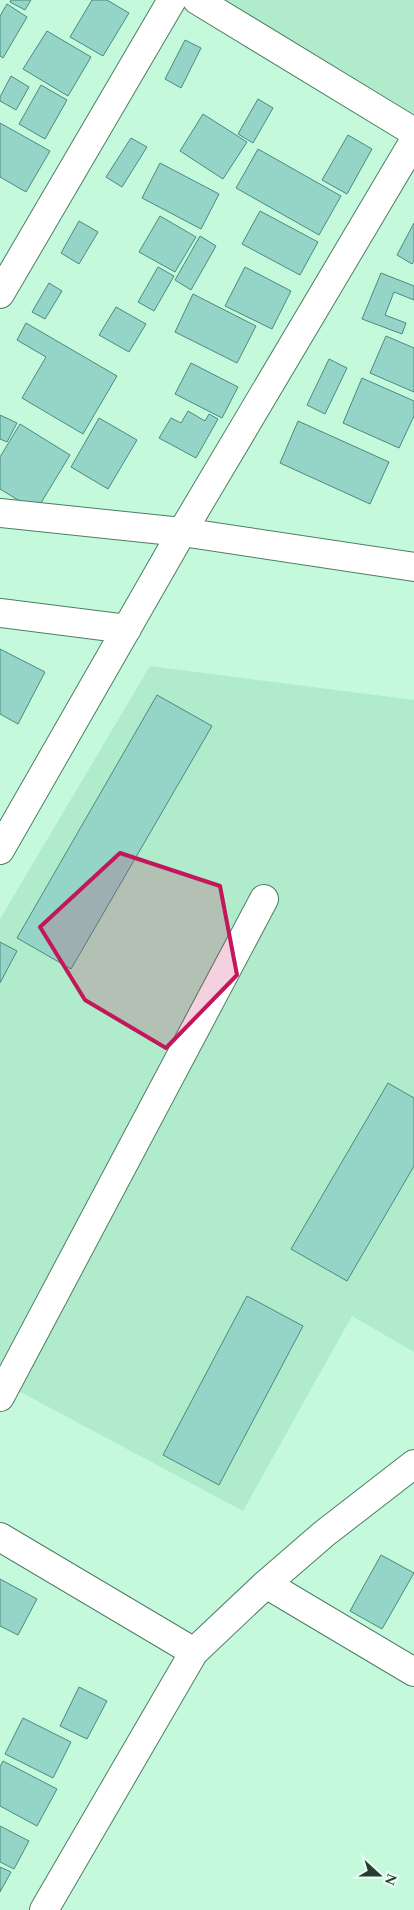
<svg xmlns="http://www.w3.org/2000/svg" width="414" height="1910" viewBox="0 0 414 1910" font-family="Spectral,serif">
<style>
.built{fill:#b0eccb}
.building{fill:#95d5c7;stroke:#4b8a7e}
.lines{fill:none;stroke-linecap:round;stroke-linejoin:round}
.minor-casing{stroke:#4d7e64;stroke-width:30}
.minor{stroke:#fff;stroke-width:28}
.marked{fill:#c2185b;fill-opacity:0.2;stroke:#c2185b;stroke-width:4;stroke-linejoin:round}
</style>
<rect width="100%" height="100%" fill="#c4f9db"/>
<!-- built -->
<path class="built" d="M197 0H414V132Z
M150 666 414 700V1352L352 1316 243 1511 0 1381V919Z"/>
<!-- building -->
<path class="building" d="M11 0H31L25 10 10 2Z
M92 0H107L129 13 103 56 70 37Z
M7 4 27 17 3 58 0 56V16Z
M47 31 91 57 68 96 23 69Z
M185 40 201 48 181 88 165 79Z
M11 76 29 87 16 110 0 101V97Z
M41 85 67 100 45 139 19 124Z
M258 99 273 108 253 143 238 134Z
M203 114 247 142 223 179 180 151Z
M0 123 50 151 26 192 0 177Z
M348 135 372 149 347 194 322 180Z
M131 138 147 147 122 187 106 177Z
M258 149 341 196 319 235 236 188Z
M160 163 219 194 201 229 142 198Z
M260 211 318 242 300 275 242 244Z
M160 216 196 237 175 272 139 252Z
M79 221 98 232 79 264 61 253Z
M414 223V261L412 264 397 255Z
M200 236 216 246 191 290 175 280Z
M158 267 174 276 154 311 138 302Z
M245 267 291 291 272 329 225 306Z
M381 273 414 286V300L394 292 385 315 406 323 402 334 362 319Z
M49 283 62 291 45 319 32 312Z
M193 294 256 326 237 363 175 332Z
M116 307 146 324 129 352 99 335Z
M26 323 117 376 83 434 22 398 46 357 17 340Z
M386 336 414 348V392L370 373Z
M329 359 347 368 325 414 307 405Z
M191 363 238 387 222 418 175 394Z
M362 378 414 401V416L399 448 343 423Z
M188 411 205 421 209 414 218 419 196 458 159 438 171 418 181 423Z
M0 415 17 423 7 442 0 439Z
M99 418 137 440 108 489 71 467Z
M298 421 389 462 370 504 280 463Z
M20 424 70 455 36 511 0 489V457Z
M0 649 45 672 18 724 0 714Z
M157 695 212 726 71 969 17 938Z
M0 942 17 951 0 983Z
M388 1083 414 1098V1166L347 1281 291 1249Z
M247 1296 303 1326 219 1485 163 1455Z
M381 1555 414 1573 382 1629 350 1611Z
M0 1579 37 1599 18 1635 0 1626Z
M79 1687 107 1701 87 1739 60 1726Z
M23 1718 71 1742 53 1778 5 1754Z
M3 1761 57 1789 37 1826 0 1806V1767Z
M0 1826 29 1841 14 1869 0 1862Z
M0 1867 11 1872 0 1892Z"/>
<g class="lines">
<defs>
<path id="minor" d="M197 0 414 132
M0 294 172 0
M0 513 182 532 414 567
M0 613 127 629
M0 850 182 532 414 141
M0 1397 264 899
M0 1537 194 1652
M266 1584 414 1672
M44 1910 194 1652 266 1584 325 1533 414 1464"/>
</defs>
<!-- minor casing -->
<use href="#minor" class="minor-casing"/>
<!-- minor -->
<use href="#minor" class="minor"/>
</g>
<!-- marked area -->
<path class="marked" d="M120 853 220 886 237 975 166 1048 85 1000 40 927Z"/>
<!-- north arrow -->
<g transform="translate(379 1875) rotate(111)" stroke="#e9fef2" stroke-width="4" paint-order="stroke">
<path d="M0-4L9 19L0 12L-9 19Z" fill="#273c31"/>
<text y="-8" font-size="14" font-weight="bold" text-anchor="middle" fill="#273c31">N</text>
</g>
</svg>
